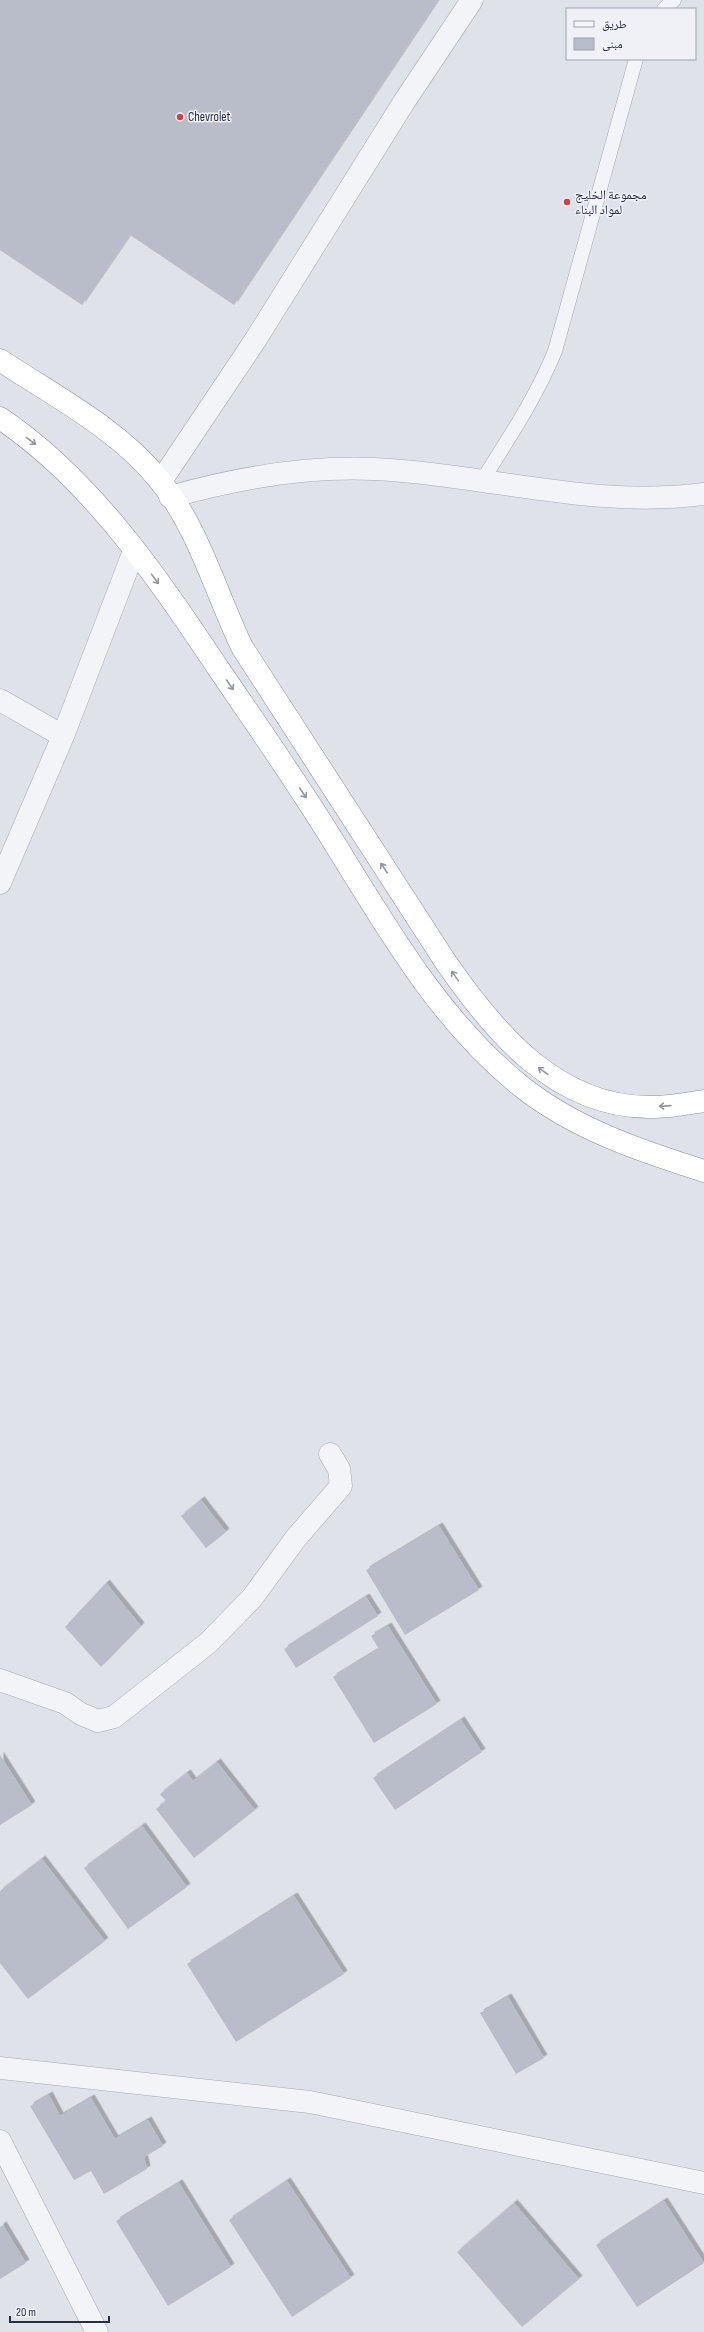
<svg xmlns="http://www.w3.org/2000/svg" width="704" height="2332" viewBox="0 0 704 2332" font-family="'Sofia Sans Condensed','Noto Naskh Arabic',sans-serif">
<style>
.building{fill:#b9bdca;filter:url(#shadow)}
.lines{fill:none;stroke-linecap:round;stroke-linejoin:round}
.service-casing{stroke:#a4a8b4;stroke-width:15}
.minor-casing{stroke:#a4a8b4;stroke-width:23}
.trunk-casing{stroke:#868da1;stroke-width:23}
.service{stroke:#f2f4f7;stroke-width:14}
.minor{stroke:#f2f4f7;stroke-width:22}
.trunk{stroke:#fff;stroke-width:22}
.oneway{stroke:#9396a0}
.poi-dot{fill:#d63d42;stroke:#eff1f7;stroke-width:1.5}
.labels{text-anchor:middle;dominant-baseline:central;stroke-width:3;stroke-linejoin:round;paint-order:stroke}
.poi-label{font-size:13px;fill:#272e42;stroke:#eff1f7;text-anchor:start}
</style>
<defs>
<filter id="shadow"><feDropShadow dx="3.5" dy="-3.5" stdDeviation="0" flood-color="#0004"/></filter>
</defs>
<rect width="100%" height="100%" fill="#dfe2e9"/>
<!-- building -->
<path class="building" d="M0 0H438L234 305 130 235 82 305 0 250Z
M201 1500 226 1532 206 1548 181 1516Z
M439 1526 479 1590 405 1635 366 1570Z
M106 1583 141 1626 101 1667 65 1627Z
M366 1597 378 1616 296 1668 284 1649Z
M388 1626 437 1704 374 1743 333 1677 379 1649 371 1636Z
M461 1720 482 1752 395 1810 373 1778Z
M0 1755 32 1805 0 1825Z
M217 1762 255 1810 194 1858 156 1809 166 1801 160 1794 187 1773 193 1781Z
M142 1826 187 1887 128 1929 84 1868Z
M42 1859 105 1941 28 1999 0 1963V1891Z
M294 1896 344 1974 236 2042 187 1964Z
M508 1997 544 2058 516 2074 480 2013Z
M49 2095 60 2116 91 2098 115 2139 148 2120 163 2146 144 2157 147 2169 104 2194 91 2171 74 2180 30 2106Z
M287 2181 351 2278 292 2317 229 2220Z
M179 2183 231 2267 168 2306 116 2221Z
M664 2201 704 2263 637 2307 596 2245Z
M514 2203 579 2279 522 2327 457 2252Z
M3 2225 26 2263 0 2279V2227Z"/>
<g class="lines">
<defs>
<path id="service" d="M664 9 674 0
M482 481C508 439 536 398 555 351L636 59"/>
<path id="minor" d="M161 481 256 339 404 102 472 0
M170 497C237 478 304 466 373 469 484 474 593 509 704 494
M0 700 63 736
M0 883 63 736 134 551
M0 1680 65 1703 81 1714 98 1721 114 1717 208 1643 252 1598 296 1538 341 1486 339 1469 330 1454
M0 2068 310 2102 704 2183
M0 2141 97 2332"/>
<path id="trunk" d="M0 360C54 396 119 429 160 481 198 527 216 593 242 647L445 961C493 1031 556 1107 649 1107 668 1107 686 1104 704 1101
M0 418C92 480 157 577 218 668 259 728 301 788 338 849 391 935 443 1024 522 1087 575 1129 641 1151 704 1171"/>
</defs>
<!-- service casing -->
<use href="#service" class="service-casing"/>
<!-- minor casing -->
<use href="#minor" class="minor-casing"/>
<!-- trunk casing -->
<use href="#trunk" class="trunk-casing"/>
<!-- service -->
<use href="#service" class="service"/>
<!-- minor -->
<use href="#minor" class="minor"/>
<!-- trunk -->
<use href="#trunk" class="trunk"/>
</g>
<!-- one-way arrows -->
<defs><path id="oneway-shaft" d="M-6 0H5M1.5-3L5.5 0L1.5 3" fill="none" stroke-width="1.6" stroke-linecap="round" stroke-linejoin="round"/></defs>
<g class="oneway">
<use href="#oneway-shaft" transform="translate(31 441) rotate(37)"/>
<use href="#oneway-shaft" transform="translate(155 579) rotate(54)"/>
<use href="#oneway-shaft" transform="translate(230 685) rotate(56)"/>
<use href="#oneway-shaft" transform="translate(303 793) rotate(57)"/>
<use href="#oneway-shaft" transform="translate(384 868) rotate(-123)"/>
<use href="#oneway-shaft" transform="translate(455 976) rotate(-125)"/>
<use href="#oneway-shaft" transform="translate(543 1071) rotate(-145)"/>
<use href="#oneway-shaft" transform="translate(665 1106) rotate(176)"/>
</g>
<!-- markers -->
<g class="poi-dot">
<circle cx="180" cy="117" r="4"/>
<circle cx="567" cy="202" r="4"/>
</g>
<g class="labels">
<!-- poi labels -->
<g class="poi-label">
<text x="188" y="117">Chevrolet</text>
<text x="575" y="195">مجموعة الخليج<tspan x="575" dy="15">لمواد البناء</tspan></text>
</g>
</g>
<!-- legend -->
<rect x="566" y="8" width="130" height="52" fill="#eff1f7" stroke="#9fa3af"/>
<rect x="574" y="21" width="20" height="6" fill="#f2f4f7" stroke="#9fa3af"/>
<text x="602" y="28" font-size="12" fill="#272e42">طريق</text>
<rect x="574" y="38" width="20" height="12" fill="#b9bdca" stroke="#9fa3af"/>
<text x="602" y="48" font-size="12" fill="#272e42">مبنى</text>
<!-- scale -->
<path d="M10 2316v6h99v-6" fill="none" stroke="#272e42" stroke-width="2"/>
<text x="16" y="2316" font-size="12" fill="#272e42" stroke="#eff1f7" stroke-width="3" paint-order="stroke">20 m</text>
</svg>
